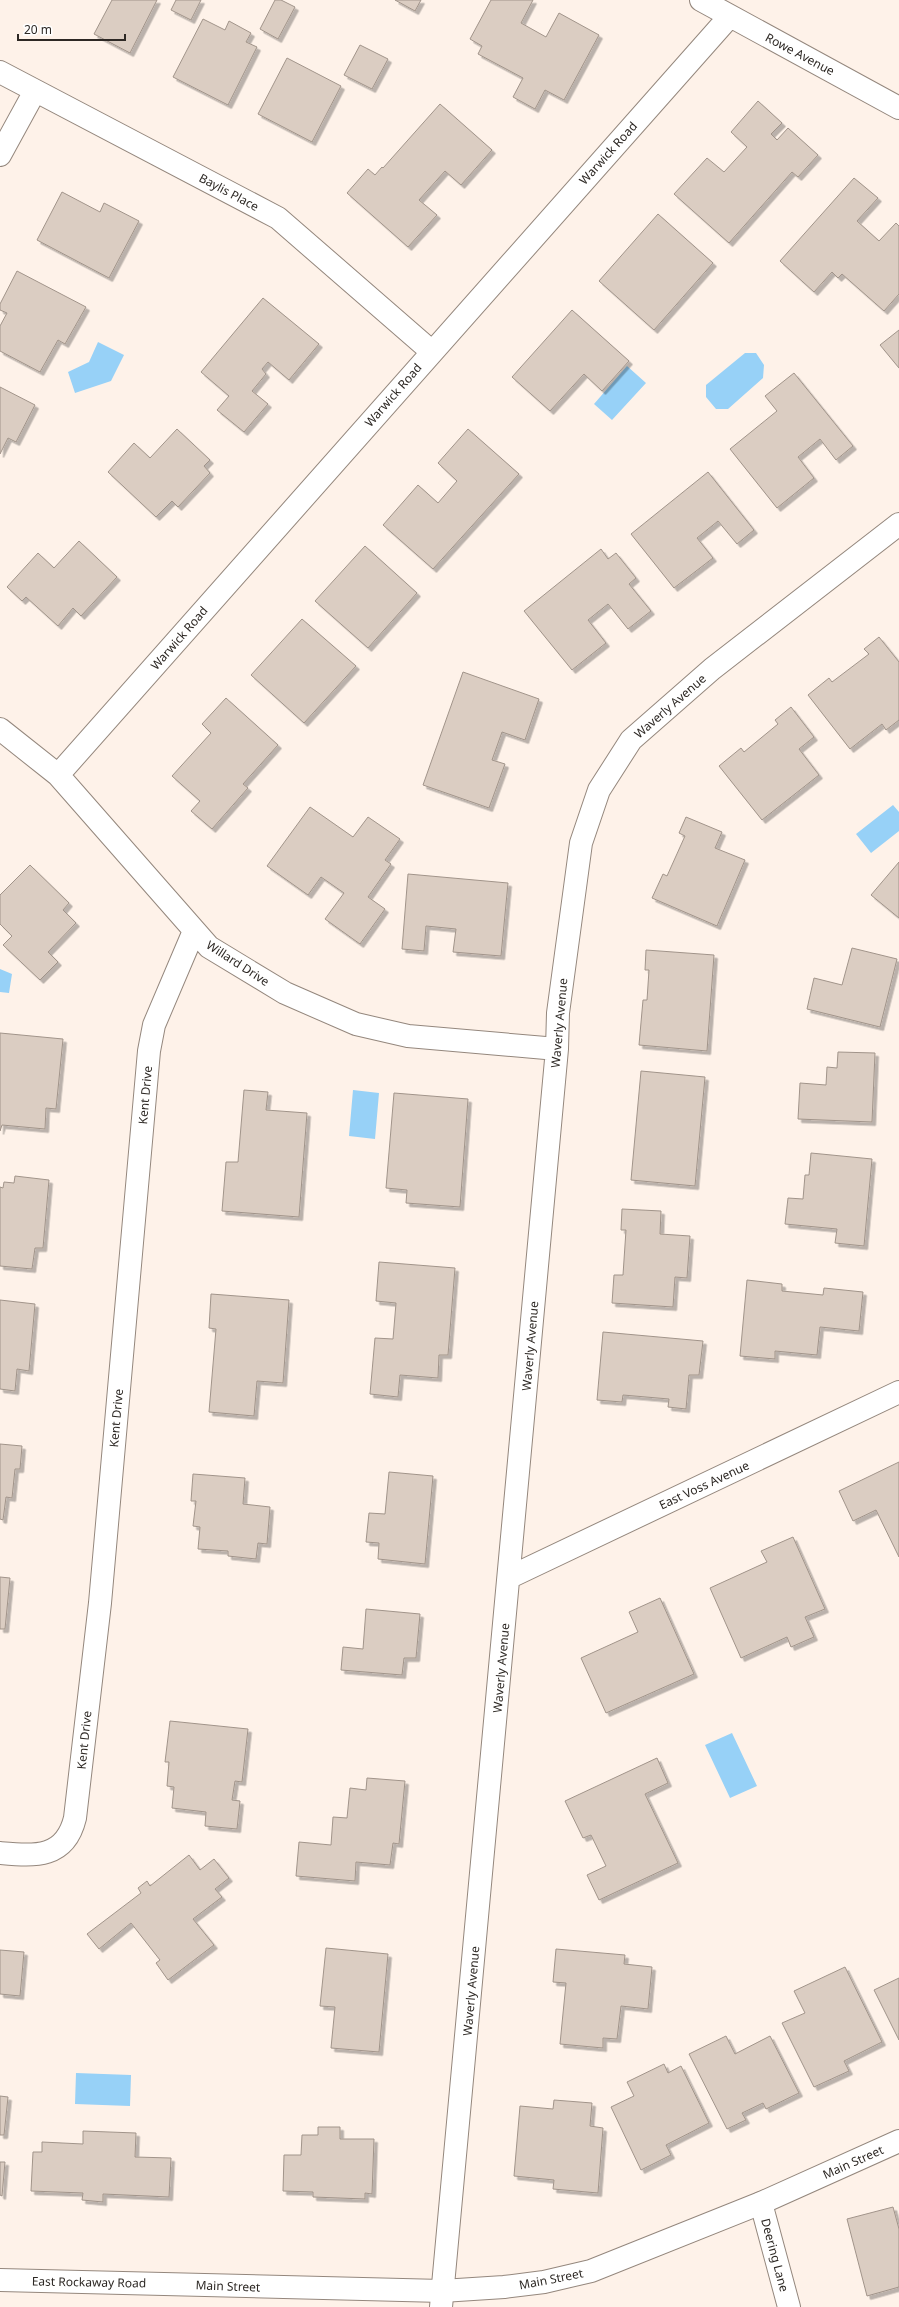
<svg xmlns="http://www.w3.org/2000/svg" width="899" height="2307" viewBox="0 0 899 2307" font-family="'Noto Sans',sans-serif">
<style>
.water{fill:#97d1f7}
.building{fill:#dbcdc2;stroke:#a1948a;filter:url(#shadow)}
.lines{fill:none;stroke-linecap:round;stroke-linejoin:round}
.minor-casing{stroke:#94877d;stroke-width:24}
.secondary-casing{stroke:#94877d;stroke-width:24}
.minor{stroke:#fff;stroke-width:22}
.secondary{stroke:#fff;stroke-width:22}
.labels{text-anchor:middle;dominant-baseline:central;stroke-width:3;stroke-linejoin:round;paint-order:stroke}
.street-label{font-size:12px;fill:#2d2824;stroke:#fff}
</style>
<defs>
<filter id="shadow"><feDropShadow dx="3.5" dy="3.5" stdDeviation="0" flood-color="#0004"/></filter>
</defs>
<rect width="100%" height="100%" fill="#fef2e9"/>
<!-- water -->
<path class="water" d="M98 342 124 355 111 381 75 393 68 372 89 362Z
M745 353H756L764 365 763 378 728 409H716L706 397V385Z
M627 366 646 383 612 420 594 404Z
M893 805 899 812V831L871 853 856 834Z
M0 969 12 974 9 993 0 992Z
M353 1090 379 1093 375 1139 349 1136Z
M732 1733 757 1786 730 1798 705 1745Z
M76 2073 131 2075 130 2106 75 2104Z"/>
<!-- building -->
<path class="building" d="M112 0H157L130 53 94 34Z
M176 0H201L191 20 171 10Z
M275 0H281L295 7 278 39 260 29Z
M395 0H421L415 11Z
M491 0H533L521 23 546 37 559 13 599 35 564 100 545 90 535 109 513 97 523 78 478 54 482 46 470 39Z
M203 19 225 30 229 21 251 33 246 42 257 47 228 105 173 77Z
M360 45 388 59 372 89 344 75Z
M287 58 341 86 312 142 258 114Z
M758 101 782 123 771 134 777 140 788 128 818 155 798 177 792 172 729 243 674 194 707 158 724 172 747 147 731 132Z
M440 104 492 150 461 185 445 171 419 200 437 215 408 247 347 193 368 169 375 175 382 167 383 168Z
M854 178 878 198 857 221 879 241 896 223 899 226V294L884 311 842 274 838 278 832 272 814 292 780 261Z
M62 192 100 212 104 203 139 221 109 278 37 240Z
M658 214 713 263 654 330 599 281Z
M17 271 86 307 65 344 58 340 40 372 0 351V326L7 313 0 310V304Z
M263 298 319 344 289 380 268 362 262 369 266 374 252 391 268 404 244 432 217 410 229 396 201 372Z
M572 310 629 361 602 391 584 374 550 411 512 377Z
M899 330V368L880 345Z
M794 373 853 446 836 460 820 439 798 457 814 478 777 508 730 449 777 411 765 396Z
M0 387 35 405 16 442 8 438 0 454Z
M177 429 210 460 204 466 210 473 178 507 172 501 156 517 108 472 134 443 150 458Z
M468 429 519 474 433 569 383 525 418 485 438 503 457 481 438 463Z
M708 472 754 530 737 544 718 521 697 538 713 558 674 588 631 534Z
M79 541 117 577 81 616 73 608 58 626 26 597 22 601 7 587 38 553 54 568Z
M365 546 417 593 368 648 315 601Z
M601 549 608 559 616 553 636 578 629 584 651 611 628 629 608 604 588 620 606 643 572 670 524 611Z
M302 619 356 666 304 723 251 675Z
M879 637 899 662V720L886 730 882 724 850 749 808 695 829 678 832 682 869 654 864 649Z
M463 672 539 699 525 740 502 732 492 760 505 764 489 808 423 785Z
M226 698 278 745 243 784 248 788 212 829 191 811 200 801 172 776 211 733 202 724Z
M791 707 814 737 799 749 819 775 762 820 719 766 741 748 744 752 778 724 775 720Z
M310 807 353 837 368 817 400 839 385 860 391 864 368 897 385 909 360 944 325 919 344 893 321 877 308 895 267 866Z
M686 817 722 832 715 848 745 860 717 926 652 898 663 874 667 876 685 836 679 833Z
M899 862V918L871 895Z
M30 865 69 903 63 910 76 923 48 952 58 962 40 980 3 945 12 936 0 924V895Z
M408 874 508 883 501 956 453 952 456 929 426 926 424 951 402 949Z
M852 948 897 959 880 1027 807 1009 814 978 842 985Z
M646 950 714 955 707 1051 639 1045 643 1000H647L649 970H645Z
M0 1033 63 1039 56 1109 46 1108 45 1129 2 1125 0 1131Z
M838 1052 875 1053 872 1122 798 1119 800 1083 826 1085 827 1067 837 1068Z
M641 1071 705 1077 695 1186 631 1180Z
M244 1090 268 1092 266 1110 307 1113 299 1217 222 1211 226 1162H238Z
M394 1093 468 1099 460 1207 406 1203 407 1190 386 1188Z
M811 1153 872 1159 864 1246 835 1243 837 1229 785 1224 788 1198 803 1199 805 1175H809Z
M15 1176 49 1180 43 1248H35L32 1269 0 1266V1187L3 1188 4 1182 14 1183Z
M622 1209 661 1211 660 1234 690 1236 687 1278 675 1277 673 1307 612 1303 614 1275H623L626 1230H621Z
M379 1262 455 1268 448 1355H439L438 1378 400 1375 398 1397 370 1394 375 1338 393 1339 396 1303 376 1301Z
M747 1280 782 1284V1291L823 1295 824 1288 863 1292 859 1331 820 1327 817 1355 775 1351V1359L740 1356Z
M211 1294 289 1300 283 1383 257 1381 254 1416 209 1412 216 1329 209 1328Z
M0 1300 35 1304 29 1371 17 1369 15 1391 0 1389Z
M603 1332 703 1341 699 1375H689L686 1409 668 1407 669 1399 623 1395 622 1402 597 1400Z
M0 1444 22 1446 20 1469H15L12 1498 6 1497 3 1520 0 1519Z
M899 1462V1557L876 1510 853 1521 839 1491Z
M389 1472 433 1476 425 1564 378 1559 379 1543 366 1542 369 1513 385 1514Z
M193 1474 245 1478 243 1504 270 1507 267 1544 258 1543 256 1559 228 1556V1551L198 1549 200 1527 193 1526 196 1501H191Z
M793 1537 825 1609 805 1617 814 1637 791 1647 787 1637 741 1658 710 1588 767 1562 761 1551Z
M0 1577 10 1578 5 1629H0Z
M660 1598 694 1674 606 1713 581 1658 638 1632 629 1612Z
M366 1609 420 1614 416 1658H404L402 1675 341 1670 343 1647 363 1649Z
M170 1721 248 1729 242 1782 235 1781 232 1800 240 1801 237 1829 205 1826 206 1812 172 1808 174 1787 167 1786 169 1762H165Z
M657 1758 668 1783 645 1794 678 1863 599 1900 587 1875 606 1866 591 1835 583 1838 565 1801Z
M367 1778 405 1781 399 1844 393 1843 390 1865 356 1862 355 1881 296 1876 299 1842 331 1845 333 1817 347 1818 350 1788 366 1790Z
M189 1855 200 1870 214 1859 229 1878 215 1889 222 1897 193 1919 214 1945 168 1980 156 1963 160 1960 131 1923 99 1949 87 1934 141 1893 138 1888 147 1881 150 1886Z
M326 1948 388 1954 379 2052 331 2048 335 2007 320 2006Z
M556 1949 625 1955 624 1964 652 1967 648 2009 621 2006 617 2039 603 2038V2048L560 2044 566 1983 553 1982Z
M0 1950 24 1952 20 1996 0 1994Z
M845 1967 882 2042 844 2061 849 2071 814 2087 782 2023 805 2013 794 1991Z
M899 1978V2040L874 1990Z
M726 2036 735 2054 770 2036 799 2093 766 2109 763 2103 742 2113 746 2120 727 2129 689 2054Z
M664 2064 668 2073 681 2066 709 2123 666 2145 671 2155 641 2170 611 2107 634 2096 627 2082Z
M0 2096 8 2097 4 2135H0Z
M554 2100 592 2103 590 2126 603 2128 598 2193 553 2189 554 2180 514 2176 520 2106 553 2109Z
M318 2127H340V2139H374L372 2194 365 2193V2199L313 2197V2192L283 2191 284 2155H301L302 2135H318Z
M83 2131 136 2133 135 2157 171 2158 169 2197 103 2194V2202L82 2200 83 2193 31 2191 33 2152H42V2142L83 2144Z
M0 2162H5L2 2196 0 2195Z
M893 2207 899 2229V2287L867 2296 847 2219Z"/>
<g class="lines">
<defs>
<path id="minor" d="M701 0 899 108
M0 72 278 218 431 351
M0 155 35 91
M0 729 58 775 209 947 285 993 356 1024 408 1036 557 1049
M58 775 730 16
M510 1577 899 1392
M0 1853C35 1856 65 1859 75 1818L100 1603 149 1051 154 1025 194 931
M761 2203 789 2307
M441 2307 557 1049 558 1013 581 843 599 790 631 740 712 669 899 524"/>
<path id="secondary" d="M0 2280 442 2291 504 2287 544 2282 591 2271 761 2203 899 2141"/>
</defs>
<!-- minor casing -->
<use href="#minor" class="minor-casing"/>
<!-- secondary casing -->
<use href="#secondary" class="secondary-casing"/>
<!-- minor -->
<use href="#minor" class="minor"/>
<!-- secondary -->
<use href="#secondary" class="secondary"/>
</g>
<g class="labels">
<!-- street labels -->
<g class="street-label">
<text transform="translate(800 54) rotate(28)">Rowe Avenue</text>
<text transform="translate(608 153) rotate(-48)">Warwick Road</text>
<text transform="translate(229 192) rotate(28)">Baylis Place</text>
<text transform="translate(393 395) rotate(-49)">Warwick Road</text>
<text transform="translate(179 638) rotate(-49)">Warwick Road</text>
<text transform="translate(670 706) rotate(-41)">Waverly Avenue</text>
<text transform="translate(238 963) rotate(33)">Willard Drive</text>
<text transform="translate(559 1023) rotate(-85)">Waverly Avenue</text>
<text transform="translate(145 1095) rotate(-85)">Kent Drive</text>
<text transform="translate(530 1346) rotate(-85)">Waverly Avenue</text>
<text transform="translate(116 1418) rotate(-85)">Kent Drive</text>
<text transform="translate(704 1485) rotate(-25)">East Voss Avenue</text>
<text transform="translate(501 1668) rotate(-85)">Waverly Avenue</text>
<text transform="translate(84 1740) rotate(-84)">Kent Drive</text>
<text transform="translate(471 1991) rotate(-85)">Waverly Avenue</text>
<text transform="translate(853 2162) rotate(-24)">Main Street</text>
<text transform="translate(775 2255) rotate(75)">Deering Lane</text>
<text transform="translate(551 2279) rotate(-11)">Main Street</text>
<text transform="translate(89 2282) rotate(1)">East Rockaway Road</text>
<text transform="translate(228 2286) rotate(2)">Main Street</text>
</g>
</g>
<!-- scale -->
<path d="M18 34v6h107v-6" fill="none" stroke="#2d2824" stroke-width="2"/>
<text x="24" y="34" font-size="12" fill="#2d2824" stroke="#ffffff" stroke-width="3" paint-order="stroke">20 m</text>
</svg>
